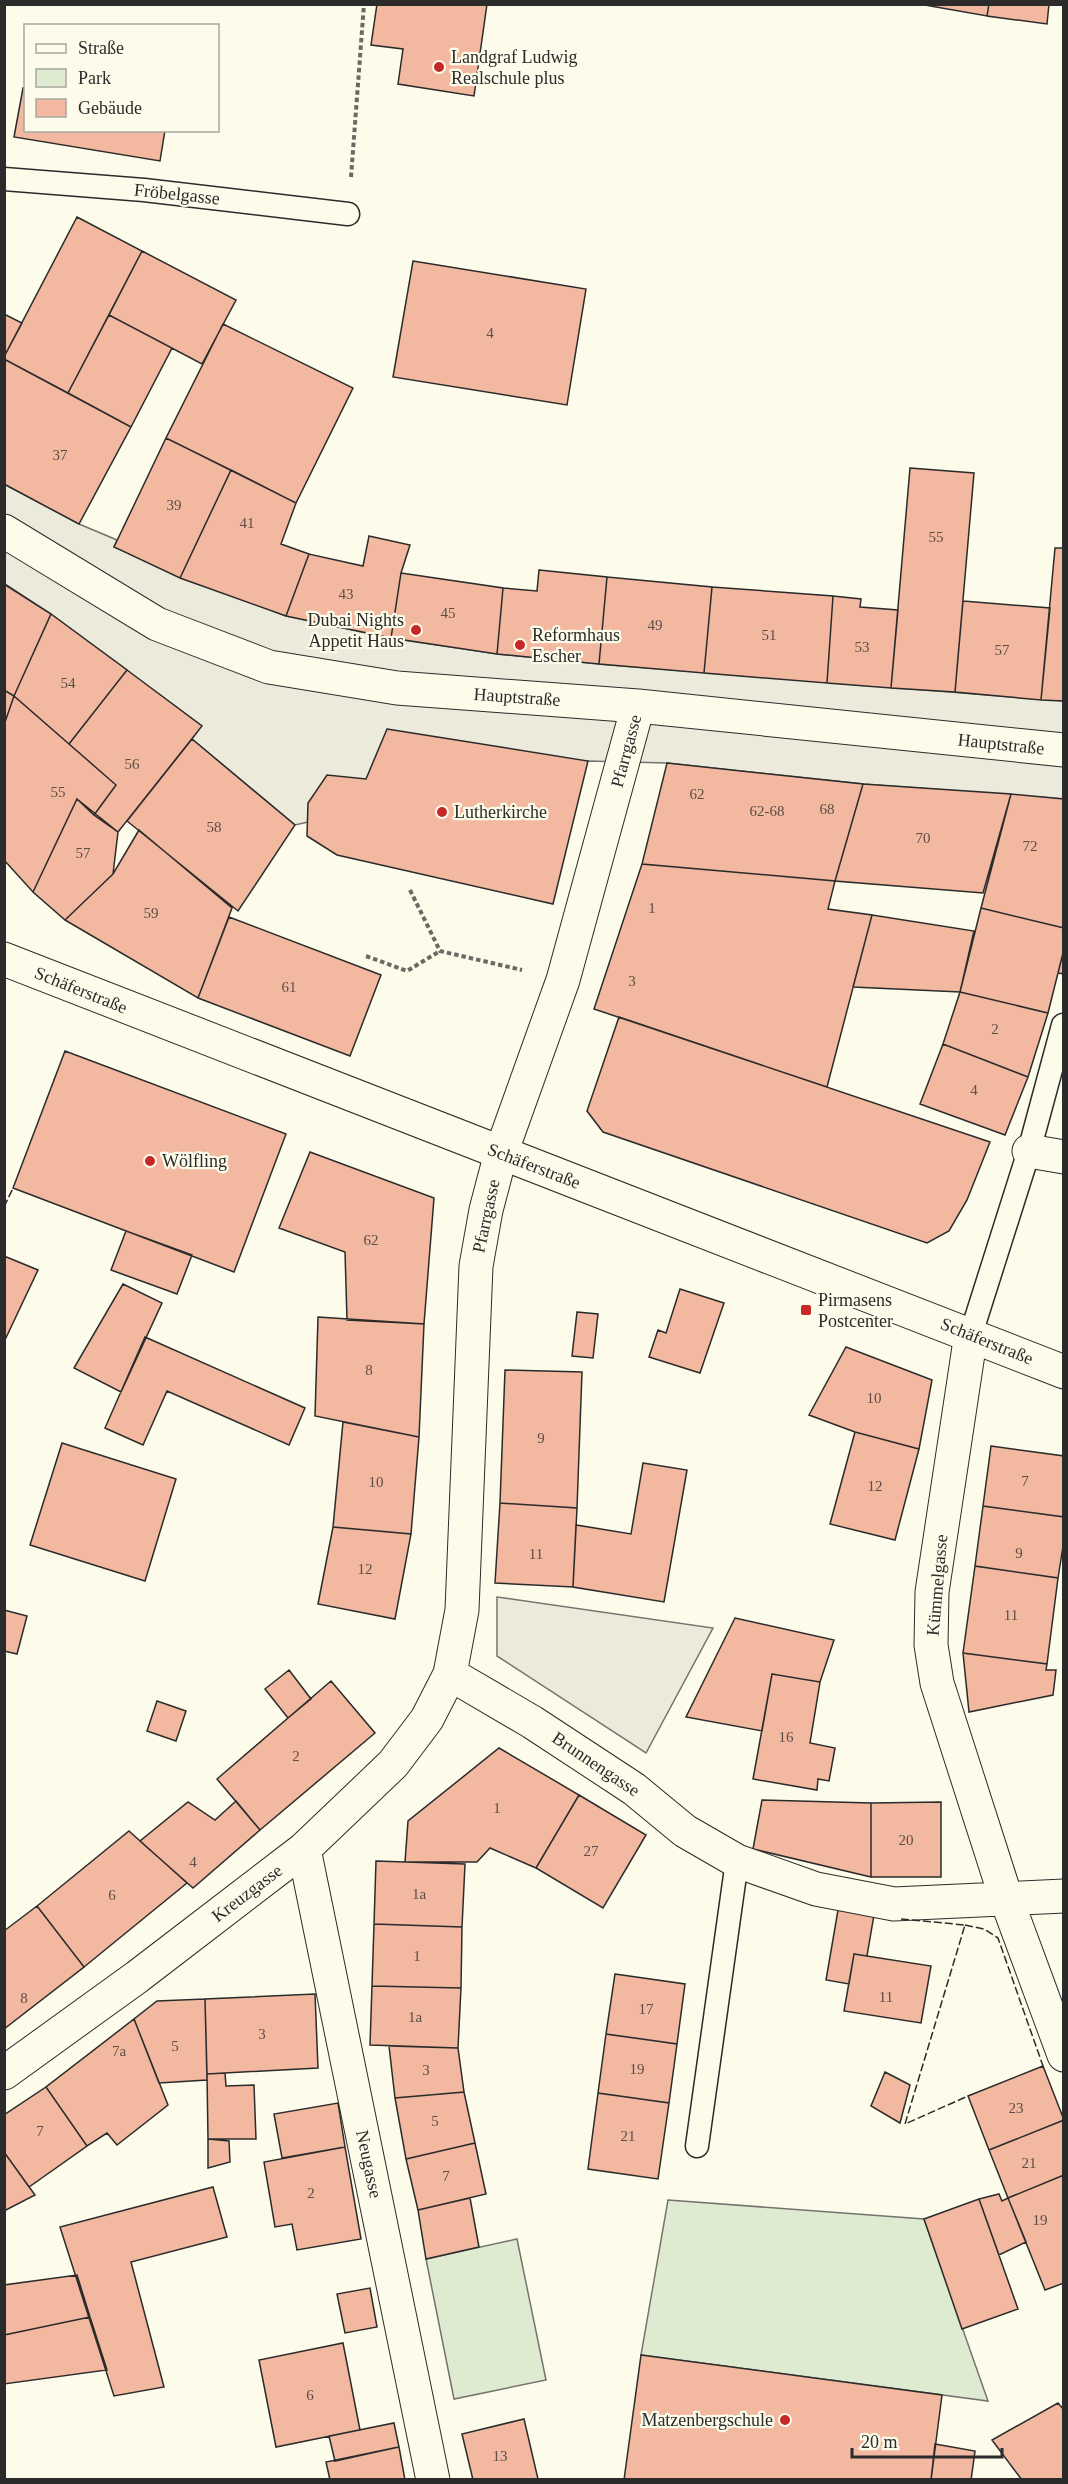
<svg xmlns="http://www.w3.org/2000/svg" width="1068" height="2484" viewBox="0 0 1068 2484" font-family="'Times New Roman',serif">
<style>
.green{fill:#deebd1;stroke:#74746e;stroke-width:1.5}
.parking{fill:#eceadb;stroke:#74746e;stroke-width:1.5}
.building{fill:#f2b8a0;stroke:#2b2b2b;stroke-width:1.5}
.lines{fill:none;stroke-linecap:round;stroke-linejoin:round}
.lane-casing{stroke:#2b2b2b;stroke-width:25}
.street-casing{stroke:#2b2b2b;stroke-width:35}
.secondary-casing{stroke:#2b2b2b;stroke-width:35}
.path{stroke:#6a6964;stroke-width:4;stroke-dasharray:4.5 3;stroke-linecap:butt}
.lane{stroke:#fdfbea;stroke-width:22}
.street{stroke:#fdfbea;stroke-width:33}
.secondary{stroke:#fdfbea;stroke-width:33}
.fence{stroke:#2b2b2b;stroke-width:1.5;stroke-dasharray:8 3;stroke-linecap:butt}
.poi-dot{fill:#c62828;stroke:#fdfbea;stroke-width:2}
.labels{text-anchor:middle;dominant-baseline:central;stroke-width:4.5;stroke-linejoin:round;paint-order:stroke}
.number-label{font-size:15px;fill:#5d4e48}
.poi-label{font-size:18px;fill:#2b2b2b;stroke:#fdfbea;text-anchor:start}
.street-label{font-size:18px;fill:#2b2b2b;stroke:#fdfbea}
</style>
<rect width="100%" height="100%" fill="#fdfbea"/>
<!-- green -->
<path class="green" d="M668 2200 924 2219 988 2401 641 2355Z
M517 2239 546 2380 454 2399 426 2259Z"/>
<!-- parking -->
<path class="parking" d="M4 484 79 524 117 540 114 547 286 616 391 638 497 654 599 664 1063 701V799L863 784 667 763 588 761 366 779 308 822 295 825 192 739 201 726 51 614 5 584Z
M497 1597 713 1628 646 1753 497 1656Z"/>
<!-- building -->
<path class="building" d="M377 4H487L474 96 398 84 403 49 371 45Z
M919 4H989L987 16Z
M989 4H1049L1047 24 987 16Z
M23 88 26 89V130H165L160 161 14 137Z
M77 217 142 251 68 393 4 359V357Z
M142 251 236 300 202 364 109 315Z
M413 261 586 289 567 405 393 377Z
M4 314 22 323 4 357Z
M109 315 172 348 131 427 68 393Z
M223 324 353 388 296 503 166 438Z
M4 359 131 427 79 524 4 484Z
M166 438 231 470 180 578 114 547Z
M910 468 974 473 955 692 891 688Z
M231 470 296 503 281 544 309 554 286 616 180 578Z
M369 536 410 545 401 573 391 638 286 616 309 554 363 566Z
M1055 548H1064V701L1041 700Z
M539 570 607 577 599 664 497 654 503 588 537 591Z
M401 573 503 588 497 654 391 638Z
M607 577 712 587 704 673 599 664Z
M4 584 51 614 14 696 4 690Z
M712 587 833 596 827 683 704 673Z
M833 596 861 599 860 607 898 610 891 688 827 683Z
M963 601 1050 608 1041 700 955 692Z
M51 614 127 670 69 744 14 696Z
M127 670 202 726 118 832 94 815 116 785 69 744Z
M4 690 14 696 4 725Z
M14 696 116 785 94 815 77 799 33 892 4 860V725Z
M387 729 588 761 553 904 337 855 307 836 308 803 327 775 366 779Z
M192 739 295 825 238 911 127 821Z
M667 763 863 784 835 881 642 864Z
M863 784 1011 794 983 893 835 881Z
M1011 794 1064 799V928L981 908Z
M77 799 118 832 113 874 65 920 33 892Z
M139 830 232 908 198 998 65 920 113 874Z
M642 864 835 881 828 909 872 915 827 1087 594 1009Z
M981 908 1064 928V949L1048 1013 960 992Z
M872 915 974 931 960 992 853 987Z
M229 917 381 975 350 1056 198 998Z
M1064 949V974L1058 973Z
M960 992 1048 1013 1028 1077 943 1044Z
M619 1017 990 1142 967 1200 949 1231 927 1243 603 1132 587 1111Z
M943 1044 1028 1077 1005 1135 920 1104Z
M65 1051 286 1134 234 1272 13 1188Z
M310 1152 434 1198 424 1324 347 1320 345 1252 279 1228Z
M126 1231 192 1255 177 1294 111 1270Z
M4 1256 38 1270 4 1342Z
M123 1284 162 1303 121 1392 74 1368Z
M680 1289 724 1303 700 1373 649 1357 658 1330 666 1333Z
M577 1312 598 1314 593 1358 572 1356Z
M318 1317 424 1324 419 1437 315 1416Z
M145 1337 305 1408 289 1445 167 1391 143 1445 105 1428Z
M846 1347 932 1380 919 1449 855 1432 809 1415Z
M505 1370 582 1372 577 1508 500 1503Z
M343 1422 419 1437 411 1534 333 1527Z
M855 1432 919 1449 895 1540 830 1524Z
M62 1443 176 1479 145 1581 30 1545Z
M991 1446 1064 1456V1517L983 1506Z
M643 1463 687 1470 664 1602 573 1587 576 1525 631 1534Z
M500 1503 577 1508 573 1587 495 1583Z
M983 1506 1064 1517V1540L1058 1578 975 1566Z
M333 1527 411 1534 395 1619 318 1604Z
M975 1566 1058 1578 1047 1664 963 1653Z
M4 1610 27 1616 17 1654 4 1651Z
M735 1618 834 1640 820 1682 772 1674 762 1731 686 1717Z
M963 1653 1047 1664 1046 1670H1056L1053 1695 969 1712Z
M289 1670 311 1699 288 1718 265 1689Z
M772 1674 820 1682 810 1743 835 1748 829 1781 818 1779 817 1790 753 1779Z
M331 1681 375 1733 260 1830 217 1779Z
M157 1701 186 1711 176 1741 147 1731Z
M499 1748 579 1795 536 1868 490 1848 477 1862H405L408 1821Z
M579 1795 646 1835 603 1908 536 1868Z
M762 1800 871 1803V1877L753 1849Z
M236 1801 260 1830 193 1888 140 1841 188 1802 215 1820Z
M941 1802V1877H871V1803Z
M129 1831 187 1883 84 1967 37 1906Z
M376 1861 465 1864 462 1927 374 1924Z
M37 1906 84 1967 4 2029V1931Z
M838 1910 874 1915 867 1956 854 1954 849 1984 826 1980Z
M374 1924 462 1927 461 1988 372 1986Z
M854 1954 931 1966 921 2023 844 2011Z
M615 1974 685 1984 677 2044 606 2034Z
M372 1986 461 1988 458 2048 370 2045Z
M315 1994 318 2068 207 2074 205 1999Z
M205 1999 207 2080 159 2083 134 2019 157 2001Z
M134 2019 168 2105 117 2145 107 2133 87 2146 46 2087Z
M606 2034 677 2044 669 2103 598 2093Z
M389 2046 458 2048 464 2092 395 2098Z
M1043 2066 1064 2120 989 2150 968 2096Z
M885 2072 910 2085 900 2123 871 2106Z
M225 2073 226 2086 254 2085 256 2139H208L207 2074Z
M46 2087 87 2146 29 2187 4 2152V2115Z
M464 2092 475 2143 406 2159 395 2098Z
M598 2093 669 2103 658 2179 588 2169Z
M338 2103 345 2147 282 2158 274 2114Z
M1064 2120V2175L1008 2198 989 2150Z
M208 2139 229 2141 230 2162 208 2168Z
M475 2143 486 2194 418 2210 406 2159Z
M345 2147 361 2239 297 2250 292 2224 275 2227 264 2162Z
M4 2152 35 2195 4 2211Z
M1064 2175V2283L1045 2290 1008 2198Z
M213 2187 227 2237 131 2262 164 2387 114 2396 60 2227Z
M999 2194 1002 2201 1008 2198 1026 2242 999 2255 979 2199Z
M470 2198 479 2247 426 2259 418 2210Z
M979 2199 1018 2309 962 2329 924 2219Z
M77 2275 90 2317 4 2335V2285Z
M370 2288 377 2327 345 2333 337 2294Z
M90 2317 107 2370 4 2384V2335Z
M343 2343 360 2430 276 2447 259 2360Z
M641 2355 942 2395 931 2480H624Z
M1058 2403 1064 2410V2480H1022L992 2440Z
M524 2419 538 2479 473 2480 462 2434Z
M394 2423 399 2447 335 2461 329 2436Z
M935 2444 975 2451 971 2480H931Z
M399 2447 405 2480H330L326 2462Z"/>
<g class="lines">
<defs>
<path id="lane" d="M4 179 144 190 348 214
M971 1334 1029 1151 1063 1025
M697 2146 737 1861"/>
<path id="street" d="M4 531 157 624 269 667 397 688 638 706 1064 750
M1029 1151 1064 1157
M971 1334 932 1592 931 1645 937 1683 1006 1898 1064 2055
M450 1674 532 1722 634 1789 685 1831 737 1861 816 1889 894 1904 1064 1896
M304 1849 433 2480
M4 2073 137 1977 304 1849 393 1764 427 1719 450 1674 462 1610 476 1266 486 1210 501 1153 563 980 638 706"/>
<path id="secondary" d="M4 959 1064 1372"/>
</defs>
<!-- lane casing -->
<use href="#lane" class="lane-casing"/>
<!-- street casing -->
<use href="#street" class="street-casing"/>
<!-- secondary casing -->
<use href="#secondary" class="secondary-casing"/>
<!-- path -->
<path class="path" d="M351 177 364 4
M410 890 440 951 522 970
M366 956 407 971 440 951"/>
<!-- lane -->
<use href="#lane" class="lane"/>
<!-- street -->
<use href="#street" class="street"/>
<!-- secondary -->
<use href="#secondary" class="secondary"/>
<!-- fence -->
<path class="fence" d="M4 1207 13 1188
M901 1919 965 1925 905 2124 968 2096
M965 1925 984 1929 998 1938 1043 2066"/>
</g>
<!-- markers -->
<g class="poi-dot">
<circle cx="439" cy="67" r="6"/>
<circle cx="416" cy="630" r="6"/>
<circle cx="520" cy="645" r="6"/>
<circle cx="442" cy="812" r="6"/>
<circle cx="150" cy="1161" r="6"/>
<rect x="800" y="1304" width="12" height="12" rx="3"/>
<circle cx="785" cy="2420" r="6"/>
</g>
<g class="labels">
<!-- number labels -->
<g class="number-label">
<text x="490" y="333">4</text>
<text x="60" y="455">37</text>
<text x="174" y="505">39</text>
<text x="247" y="523">41</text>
<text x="936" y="537">55</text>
<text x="346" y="594">43</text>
<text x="448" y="613">45</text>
<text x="655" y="625">49</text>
<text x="769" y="635">51</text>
<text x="862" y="647">53</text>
<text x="1002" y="650">57</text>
<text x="68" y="683">54</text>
<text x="132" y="764">56</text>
<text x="58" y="792">55</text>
<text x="697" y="794">62</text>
<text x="827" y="809">68</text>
<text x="767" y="811">62-68</text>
<text x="214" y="827">58</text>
<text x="923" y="838">70</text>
<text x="1030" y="846">72</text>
<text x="83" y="853">57</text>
<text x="652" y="908">1</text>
<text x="151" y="913">59</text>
<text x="632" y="981">3</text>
<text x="289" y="987">61</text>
<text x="995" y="1029">2</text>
<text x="974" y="1090">4</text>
<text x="371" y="1240">62</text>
<text x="369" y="1370">8</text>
<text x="874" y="1398">10</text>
<text x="541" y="1438">9</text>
<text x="1025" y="1481">7</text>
<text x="376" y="1482">10</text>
<text x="875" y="1486">12</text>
<text x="1019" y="1553">9</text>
<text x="536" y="1554">11</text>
<text x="365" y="1569">12</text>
<text x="1011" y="1615">11</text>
<text x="786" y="1737">16</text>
<text x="296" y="1756">2</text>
<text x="497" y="1808">1</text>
<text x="906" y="1840">20</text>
<text x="591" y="1851">27</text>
<text x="193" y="1862">4</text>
<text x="419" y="1894">1a</text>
<text x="112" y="1895">6</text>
<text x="417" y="1956">1</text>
<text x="886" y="1997">11</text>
<text x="24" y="1998">8</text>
<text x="646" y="2009">17</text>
<text x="415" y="2017">1a</text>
<text x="262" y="2034">3</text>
<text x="175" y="2046">5</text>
<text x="119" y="2051">7a</text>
<text x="637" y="2069">19</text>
<text x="426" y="2070">3</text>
<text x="1016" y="2108">23</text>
<text x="435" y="2121">5</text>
<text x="40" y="2131">7</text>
<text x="628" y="2136">21</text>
<text x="1029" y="2163">21</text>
<text x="446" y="2176">7</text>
<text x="311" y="2193">2</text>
<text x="1040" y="2220">19</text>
<text x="310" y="2395">6</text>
<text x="500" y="2456">13</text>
</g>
<!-- poi labels -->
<g class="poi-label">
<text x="451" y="57">Landgraf Ludwig<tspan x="451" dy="21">Realschule plus</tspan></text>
<text x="404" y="620" text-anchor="end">Dubai Nights<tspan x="404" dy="21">Appetit Haus</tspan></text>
<text x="532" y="635">Reformhaus<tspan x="532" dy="21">Escher</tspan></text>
<text x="454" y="812">Lutherkirche</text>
<text x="162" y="1161">Wölfling</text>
<text x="818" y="1300">Pirmasens<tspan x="818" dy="21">Postcenter</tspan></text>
<text x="773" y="2420" text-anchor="end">Matzenbergschule</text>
</g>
<!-- street labels -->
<g class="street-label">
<text transform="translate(177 194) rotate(6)">Fröbelgasse</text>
<text transform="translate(517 697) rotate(4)">Hauptstraße</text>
<text transform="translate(1001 744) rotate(6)">Hauptstraße</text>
<text transform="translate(626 751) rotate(-75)">Pfarrgasse</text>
<text transform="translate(81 990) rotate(22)">Schäferstraße</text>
<text transform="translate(534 1166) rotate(21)">Schäferstraße</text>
<text transform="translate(486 1216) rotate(-78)">Pfarrgasse</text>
<text transform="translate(987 1341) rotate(22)">Schäferstraße</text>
<text transform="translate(937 1585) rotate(-85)">Kümmelgasse</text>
<text transform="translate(596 1764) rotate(34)">Brunnengasse</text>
<text transform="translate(247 1893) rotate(-37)">Kreuzgasse</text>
<text transform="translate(369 2164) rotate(78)">Neugasse</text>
</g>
</g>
<!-- border -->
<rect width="1068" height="2484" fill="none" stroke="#2b2b2b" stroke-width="12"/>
<!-- legend -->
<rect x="24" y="24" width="195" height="108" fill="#fdfbea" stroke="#a9a89e" stroke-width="1.5"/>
<rect x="36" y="44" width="30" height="9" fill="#fdfbea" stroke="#a9a89e" stroke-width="1.5"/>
<text x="78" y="54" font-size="18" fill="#2b2b2b">Straße</text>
<rect x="36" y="69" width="30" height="18" fill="#deebd1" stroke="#a9a89e" stroke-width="1.5"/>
<text x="78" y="84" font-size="18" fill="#2b2b2b">Park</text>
<rect x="36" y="99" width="30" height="18" fill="#f2b8a0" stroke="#a9a89e" stroke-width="1.5"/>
<text x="78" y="114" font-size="18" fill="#2b2b2b">Gebäude</text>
<!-- scale -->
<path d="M852 2448v9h150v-9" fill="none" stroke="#2b2b2b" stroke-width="3"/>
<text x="861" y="2448" font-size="18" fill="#2b2b2b" stroke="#fdfbea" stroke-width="4.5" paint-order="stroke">20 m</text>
</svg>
